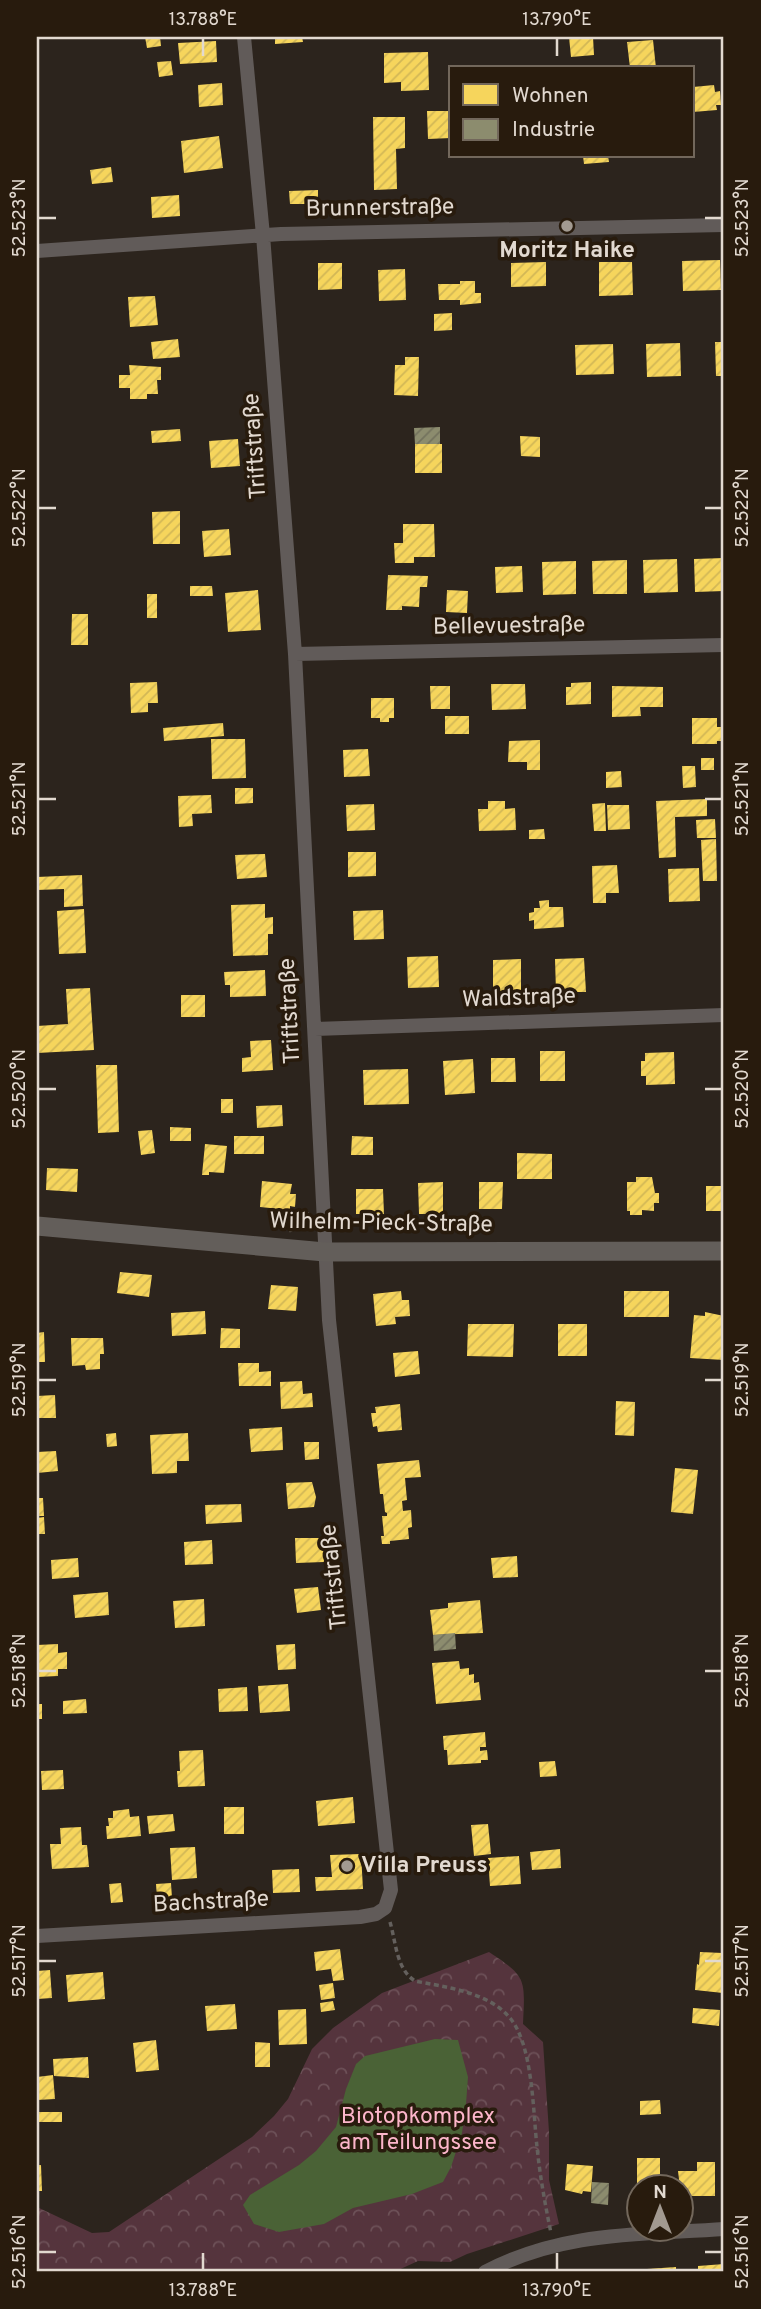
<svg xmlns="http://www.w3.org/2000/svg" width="761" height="2309" viewBox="0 0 761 2309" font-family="Overpass,sans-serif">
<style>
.park{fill:url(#park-crowns)}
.water{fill:#4a6236}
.homes{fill:url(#homes-hatch)}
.industry{fill:url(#industry-hatch)}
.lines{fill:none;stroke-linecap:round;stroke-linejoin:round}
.path{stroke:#64605d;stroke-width:3.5;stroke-dasharray:5 3.5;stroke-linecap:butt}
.street{stroke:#615b59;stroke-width:14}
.secondary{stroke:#635e5a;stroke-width:19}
.ticks{fill:none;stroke:#e2d9d0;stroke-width:2.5}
.poi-dot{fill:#a29a91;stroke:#281b0d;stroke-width:2.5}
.labels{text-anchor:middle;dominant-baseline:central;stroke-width:7;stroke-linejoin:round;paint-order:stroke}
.street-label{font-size:23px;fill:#e2d9d0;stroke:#281b0d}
.poi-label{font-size:23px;font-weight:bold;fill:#e2d9d0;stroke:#281b0d}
.park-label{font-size:23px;fill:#fcb5ca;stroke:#281b0d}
.neatline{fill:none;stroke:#e2d9d0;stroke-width:2.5}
.ticks-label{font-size:18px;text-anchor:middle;fill:#e2d9d0}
</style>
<defs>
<pattern id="park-crowns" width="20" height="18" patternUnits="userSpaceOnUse" patternTransform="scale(1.75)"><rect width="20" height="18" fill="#55343d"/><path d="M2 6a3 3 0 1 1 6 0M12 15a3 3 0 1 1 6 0" fill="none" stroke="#6d5158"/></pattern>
<pattern id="homes-hatch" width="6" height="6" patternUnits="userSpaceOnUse" patternTransform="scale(1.75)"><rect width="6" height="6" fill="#f6d55c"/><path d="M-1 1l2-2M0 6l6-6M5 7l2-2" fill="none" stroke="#d2b756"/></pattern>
<pattern id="industry-hatch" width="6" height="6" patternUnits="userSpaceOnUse" patternTransform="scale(1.75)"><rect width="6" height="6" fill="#8c8c6e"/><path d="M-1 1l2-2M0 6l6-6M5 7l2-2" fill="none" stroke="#73725d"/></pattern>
</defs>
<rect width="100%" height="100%" fill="#2c241d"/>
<!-- park -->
<path class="park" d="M489 1952C527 1977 525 1979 523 2024L543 2042 549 2132V2180L559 2224 467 2254 450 2262 418 2261 394 2272H37V2207L92 2233 109 2232 252 2137 274 2116 288 2099 312 2049 333 2028 382 1993Z"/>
<!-- water -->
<path class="water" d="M435 2039 458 2040 468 2077 466 2104 462 2133 451 2167 443 2182 412 2194 353 2208 324 2224 279 2232 254 2224 243 2205 250 2195 299 2165 316 2151 336 2127 346 2089 356 2064 365 2056Z"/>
<!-- homes -->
<path class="homes" d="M145 37H160L161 46 147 48Z
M275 37H302L303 42 275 44Z
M569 37H593L594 55 571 57Z
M653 40 656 68H630L627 42Z
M216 41 217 62 180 64 178 43Z
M428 52 429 90 401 91V82L384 83V53Z
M171 61 173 75 159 77 157 62Z
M222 83 223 105 199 107 198 85Z
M714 85 715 92 720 91 721 105H716L717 110 693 112V87Z
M427 111H451V138L428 139Z
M373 117H405V148L396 149 397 189 374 190Z
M219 136 223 168 184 173 181 141Z
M583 156H608L609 162 584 164Z
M111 167 113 182 92 184 90 170Z
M318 190V204H290L289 191Z
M179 195 180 216 152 218 151 197Z
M720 260 721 290 683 291 682 261Z
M546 262V286L511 287V263Z
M599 262H632L633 295 599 296Z
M318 263H342V289L318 290Z
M405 269 406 300 379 301 378 270Z
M460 281H475V293H481V303L460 305V300H439L438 284H460Z
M155 296 158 325 130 327 128 297Z
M452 313V330L434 331V314Z
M178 339 180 357 153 359 151 342Z
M715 342H724V376H716Z
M680 343 681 376 647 377 646 344Z
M613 344 614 374 576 375 575 345Z
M405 357H419L418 396 394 395 395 365H405Z
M129 365 161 367V380H157L158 394H147V399H130V388H119V375H130Z
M180 429 181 441 152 443 151 431Z
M520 436 540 437V457L521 456Z
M238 439 240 466 211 468 209 441Z
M415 444H442V473H415Z
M180 511V544H153L152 512Z
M403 524H434L435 557H414V563H395L394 543H403Z
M229 529 231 555 204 557 202 531Z
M724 558V591L695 592 694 559Z
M677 559 678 592 644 593 643 560Z
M627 560V594H593L592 561Z
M576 561V594L543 595 542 562Z
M522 566 523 592 496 593 495 567Z
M388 575 428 576 427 587H420L419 607 402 606V610H386Z
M190 586H212L213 596H190Z
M258 590 261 630 228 632 225 593Z
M447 590 468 591 467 613 446 612Z
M147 594H157V618H147Z
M72 614H88V645H71Z
M157 682 158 703H148V712L131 713 130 683Z
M591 682V704L566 705V687H571V683Z
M491 684H525L526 709 492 710Z
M430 686H450V709H431Z
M612 686 663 687V707H640L641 716 612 717Z
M371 698H394V718H389V722H380V718H371Z
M445 716H469V734H445Z
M692 718H717V727H723V741H717V744H692Z
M223 723 224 736 164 741 163 728Z
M211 739H245L246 778 212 779Z
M540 740V770H527V762H508L509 741Z
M368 749 370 776 344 777 343 750Z
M701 758H714V770H701Z
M682 766H695L696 787 683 788Z
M621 771 622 787 606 788V772Z
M235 788H253V803L235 804Z
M211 795 212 813 192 814 193 826 179 827 178 796Z
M707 799V816L675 817 676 857 659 858 656 801Z
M488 801H505V809L515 808 516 830 479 831 478 809H488Z
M605 803 606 831H594L592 804Z
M374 804 375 830 347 831 346 805Z
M607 805H629L630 829 608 830Z
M715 819 716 838H697L696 820Z
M544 829 545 839H529V830Z
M716 839 717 881H703L701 840Z
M348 852H376V876L348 877Z
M265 854 267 877 237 879 235 855Z
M617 865 619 893H606V903H593L592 866Z
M699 868 700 901 669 902 668 869Z
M82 875 83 906 64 907V889L37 890V877Z
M549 900V907H563L564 927 534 929V920L529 921V913L534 912V908H540L539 901Z
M265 904V918L273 917V934H268V955L233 956 231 905Z
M84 909 86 953 59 954 57 911Z
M383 910 384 939 354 940 353 911Z
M438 956 439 987 408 988 407 957Z
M584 958 586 992H556L555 959Z
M521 959V993L493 994V960Z
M265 970 266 996 230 997V985H225L224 972Z
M90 988 94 1050 37 1053V1026L68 1024 66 989Z
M181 995H205V1017H181Z
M271 1040 273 1070 242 1072V1058L251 1057 250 1041Z
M540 1051H565V1081H540Z
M674 1052 675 1084 646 1085V1076H641V1061H645V1053Z
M491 1058H515L516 1082H491Z
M473 1059 475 1093 445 1095 443 1061Z
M96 1065H117L119 1132 98 1133Z
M408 1069 409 1104 364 1105 363 1070Z
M221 1099H233V1113H221Z
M282 1105 283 1126 257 1128 256 1106Z
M170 1127 191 1128V1141H170Z
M152 1130 155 1153 141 1155 138 1131Z
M234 1136H264V1154H234Z
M352 1136 373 1137V1155H351Z
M205 1144 227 1146 224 1173 209 1172V1175H202Z
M517 1153 552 1154V1179H517Z
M47 1168 78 1169 77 1192 46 1190Z
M636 1177H652L655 1193H659V1203H654V1211L642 1210V1215H630V1211H627V1182H636Z
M262 1181 292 1184 290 1194H296L295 1207 290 1206V1210L260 1207Z
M443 1182V1214H419L418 1183Z
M479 1182H503L502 1209H479Z
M706 1186H724V1211H706Z
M356 1189H383L384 1214H356Z
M120 1272 152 1275 149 1297 117 1293Z
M271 1285 298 1287 296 1311 268 1309Z
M401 1291 402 1300H409L410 1316 395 1317 396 1324 376 1326 373 1294Z
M624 1291H669V1317H624Z
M205 1311 206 1334 172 1336 171 1313Z
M705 1312 724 1316V1360L690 1358 694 1315 705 1316Z
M468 1324H514L513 1357 467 1356Z
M558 1324H587V1356H558Z
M221 1328 240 1329V1348H220Z
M44 1332 45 1362H37V1333Z
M71 1338H103L104 1354H100V1369L86 1370 85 1365 72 1366Z
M418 1351 420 1374 395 1377 393 1353Z
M238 1363H259V1372L271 1371V1386H239Z
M302 1381 303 1394 312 1393 313 1407 281 1409 280 1382Z
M55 1395 56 1418H37V1396Z
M616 1401 635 1402 634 1436 615 1435Z
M400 1404 402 1430 378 1432 377 1426 373 1427 371 1413H376L375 1407Z
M282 1427 283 1450 251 1452 249 1429Z
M116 1433 117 1446 107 1447 106 1434Z
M188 1433 189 1461H177V1473L152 1474 150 1435Z
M304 1442H319V1459L305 1460Z
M56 1451 58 1471 37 1473V1452Z
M419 1460 421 1477 405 1478 407 1500 402 1501 403 1511 411 1510 412 1527 408 1528 409 1539 390 1541V1544H382L381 1536H384L382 1516H387V1513L385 1512 383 1494H380L377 1464Z
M675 1468 698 1470 693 1514 671 1512Z
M312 1482 316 1497 314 1507 288 1509 286 1483Z
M37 1498H43L44 1516H37Z
M241 1504 242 1522 206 1524 205 1505Z
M44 1517 45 1534H37V1518Z
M295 1538H323L324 1562 296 1563Z
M212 1540 213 1564 185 1565 184 1542Z
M517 1556 518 1577 493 1578 491 1558Z
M78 1558 79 1577 52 1579 51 1560Z
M318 1587 321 1610 297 1613 294 1589Z
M108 1592 109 1615 75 1618 73 1595Z
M204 1599 205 1626 175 1628 173 1601Z
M480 1600 483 1633 433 1635 430 1610 448 1608V1603Z
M58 1644V1653L67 1652V1669H58V1676L37 1677V1645Z
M295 1644 296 1669 278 1670 276 1645Z
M459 1661 460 1669 469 1668V1675L474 1674V1683L479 1682 481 1700 436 1704 432 1663Z
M288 1684 290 1711 260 1713 258 1686Z
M247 1687 248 1711 219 1712 218 1689Z
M86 1699 87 1713 63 1714V1701Z
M37 1704H42V1719H37Z
M485 1732 486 1747H480V1751L487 1750 488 1760H481V1763L448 1765 447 1750H444L443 1736Z
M203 1750 205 1786 178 1787 177 1771H180L179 1751Z
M555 1761 557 1776 540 1777 539 1762Z
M63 1770 64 1789 42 1790 41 1771Z
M353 1797 355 1823 318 1826 316 1801Z
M224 1807H244V1834H224Z
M129 1809 130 1817 139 1816 141 1836 107 1839 106 1826H109L108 1818H113V1811Z
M173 1814 175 1831 149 1834 147 1816Z
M488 1824 491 1854 474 1856 471 1825Z
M81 1827 82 1845H87L89 1867 52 1869 50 1844H61L60 1828Z
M195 1847 197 1878 172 1880 170 1848Z
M560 1849 561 1868 532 1870 530 1852Z
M361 1854 363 1889 316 1891 315 1877H332L330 1855Z
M519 1856 521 1884 490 1886 488 1858Z
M299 1869 300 1892 273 1893 272 1870Z
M121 1883 123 1902 111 1903 109 1884Z
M171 1883 172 1898H157L156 1884Z
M340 1949 344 1980 333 1981 331 1969 316 1971 314 1952Z
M700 1952 723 1953V1993L695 1990 697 1964 699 1965Z
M50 1970 52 1998 37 1999V1971Z
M103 1972 105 1999 68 2002 66 1975Z
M333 1983 335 1998 321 2000 319 1985Z
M333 2001 335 2010 321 2012 320 2003Z
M235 2004 237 2029 207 2031 205 2006Z
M693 2008 720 2010 719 2026 692 2023Z
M306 2009 307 2044 279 2045 278 2010Z
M156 2040 159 2070 136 2072 133 2043Z
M255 2042 270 2043V2067H255Z
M88 2057 89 2078 54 2076 53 2059Z
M53 2075 55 2099 37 2100V2077Z
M660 2100 661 2114 640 2115V2101Z
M37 2112H62V2122H37Z
M637 2158H660V2186L637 2187Z
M697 2162H715V2196H681L678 2171H697Z
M567 2164 593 2166 591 2192 583 2191 582 2194 565 2190Z
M37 2165H41L42 2191H37Z
M724 2264V2272H698V2266Z
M676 2267V2272H648L647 2269Z"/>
<!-- industry -->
<path class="industry" d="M440 427V444H415L414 428Z
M455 1633 456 1649 434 1651 433 1635Z
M592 2182 609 2183 608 2205 591 2203Z"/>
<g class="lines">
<!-- path -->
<path class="path" d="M289 1231 300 1225 308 1212
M390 1922C396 1942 396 1969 415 1981 445 1987 488 1992 509 2017 533 2043 533 2112 537 2147 540 2176 545 2204 551 2233"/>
<!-- street -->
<path class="street" d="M37 251 281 234 724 225
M295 654 724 645
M315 1029 724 1015
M37 1936 360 1917 376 1914 385 1908 391 1890 329 1320 295 654 263 235 244 37
M485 2272C563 2231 639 2235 724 2229"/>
<!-- secondary -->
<path class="secondary" d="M37 1226 325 1252 724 1251"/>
</g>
<!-- ticks -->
<path class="ticks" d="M203 38V56M557 38V56M38 218H56M705 218H722M38 508H56M705 508H722M38 799H56M705 799H722M38 1089H56M705 1089H722M38 1380H56M705 1380H722M38 1671H56M705 1671H722M38 1961H56M705 1961H722M38 2252H56M705 2252H722M203 2253V2270M557 2253V2270"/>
<!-- markers -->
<g class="poi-dot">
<circle cx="567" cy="226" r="7"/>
<circle cx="347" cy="1866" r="7"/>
</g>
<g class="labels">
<!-- street labels -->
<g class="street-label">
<text transform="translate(380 209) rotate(-1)">Brunnerstraße</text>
<text transform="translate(256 446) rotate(-94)">Triftstraße</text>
<text transform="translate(509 627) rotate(-1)">Bellevuestraße</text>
<text transform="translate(519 999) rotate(-2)">Waldstraße</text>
<text transform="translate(291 1011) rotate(-93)">Triftstraße</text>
<text transform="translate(381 1224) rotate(1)">Wilhelm-Pieck-Straße</text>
<text transform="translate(335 1577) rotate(-96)">Triftstraße</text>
<text transform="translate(211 1903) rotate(-3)">Bachstraße</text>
</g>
<!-- poi labels -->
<g class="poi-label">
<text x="567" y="251">Moritz Haike</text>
<text x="361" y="1866" text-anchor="start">Villa Preuss</text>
</g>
<!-- park labels -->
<g class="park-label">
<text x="418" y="2117">Biotopkomplex<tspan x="418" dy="26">am Teilungssee</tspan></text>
</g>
</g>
<!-- border -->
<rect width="761" height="2309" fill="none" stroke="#281b0d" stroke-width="77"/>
<!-- legend -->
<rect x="449" y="66" width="245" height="91" fill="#281b0d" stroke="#72675b" stroke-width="2"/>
<rect x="463" y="84" width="35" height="21" fill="#f6d55c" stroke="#72675b" stroke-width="2"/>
<text x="512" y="102" font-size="21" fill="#e2d9d0">Wohnen</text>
<rect x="463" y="119" width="35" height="21" fill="#8c8c6e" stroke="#72675b" stroke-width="2"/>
<text x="512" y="136" font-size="21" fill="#e2d9d0">Industrie</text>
<!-- north arrow -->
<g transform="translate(660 2208)"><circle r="33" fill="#281b0d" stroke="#72675b" stroke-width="2"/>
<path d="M0-5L12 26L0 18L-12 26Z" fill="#a29a91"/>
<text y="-10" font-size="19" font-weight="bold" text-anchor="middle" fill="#e2d9d0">N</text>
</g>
<rect x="38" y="38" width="684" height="2232" class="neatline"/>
<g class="ticks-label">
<text x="203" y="25">13.788°E</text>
<text x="557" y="25">13.790°E</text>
<text transform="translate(19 218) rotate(-90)" y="6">52.523°N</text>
<text transform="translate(742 218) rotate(-90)" y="6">52.523°N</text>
<text transform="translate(19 508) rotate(-90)" y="6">52.522°N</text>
<text transform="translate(742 508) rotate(-90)" y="6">52.522°N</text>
<text transform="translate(19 799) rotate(-90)" y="6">52.521°N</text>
<text transform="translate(742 799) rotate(-90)" y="6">52.521°N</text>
<text transform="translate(19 1089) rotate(-90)" y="6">52.520°N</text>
<text transform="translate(742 1089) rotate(-90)" y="6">52.520°N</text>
<text transform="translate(19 1380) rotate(-90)" y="6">52.519°N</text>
<text transform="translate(742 1380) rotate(-90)" y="6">52.519°N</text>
<text transform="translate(19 1671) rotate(-90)" y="6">52.518°N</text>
<text transform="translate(742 1671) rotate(-90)" y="6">52.518°N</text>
<text transform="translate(19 1961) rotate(-90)" y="6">52.517°N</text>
<text transform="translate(742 1961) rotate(-90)" y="6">52.517°N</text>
<text transform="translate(19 2252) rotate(-90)" y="6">52.516°N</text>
<text transform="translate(742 2252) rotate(-90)" y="6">52.516°N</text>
<text x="203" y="2296">13.788°E</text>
<text x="557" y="2296">13.790°E</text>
</g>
</svg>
